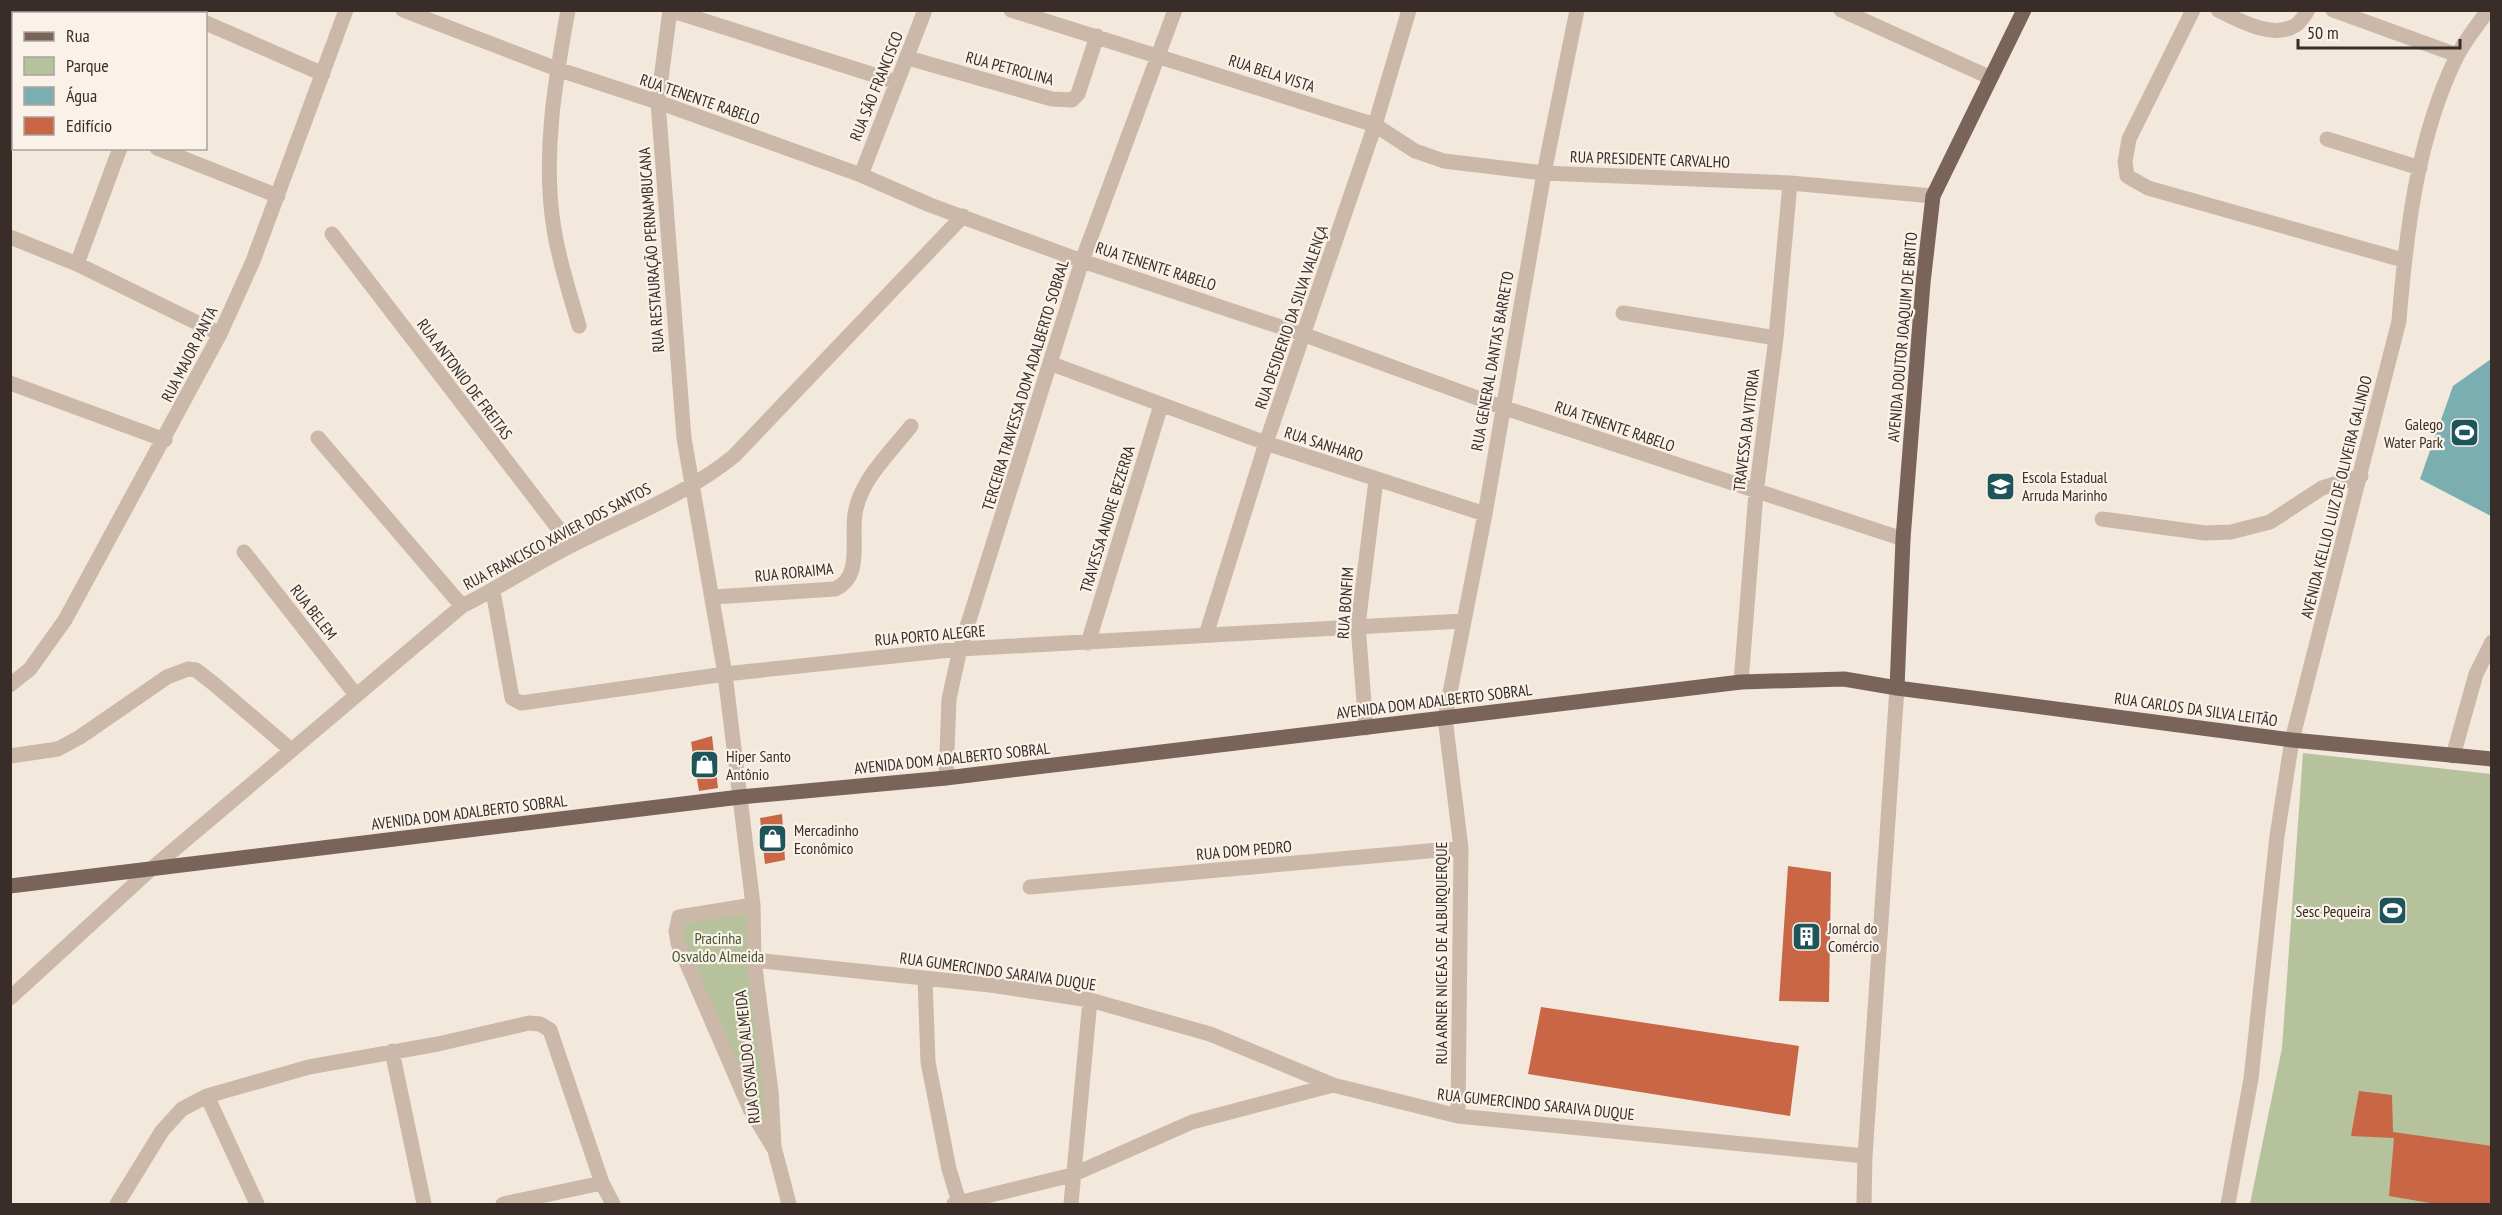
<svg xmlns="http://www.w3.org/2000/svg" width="2502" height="1215" viewBox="0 0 2502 1215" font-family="'PT Sans Narrow',sans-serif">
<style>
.green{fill:#b5c29c}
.water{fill:#7baeb0}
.building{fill:#c86645}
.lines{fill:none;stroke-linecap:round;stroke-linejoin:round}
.minor{stroke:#cbb8a8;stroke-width:15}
.major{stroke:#7a6459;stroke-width:15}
.labels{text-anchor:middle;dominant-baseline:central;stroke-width:4.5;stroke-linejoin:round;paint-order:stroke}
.street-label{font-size:16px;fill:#382d28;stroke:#faf2e9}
.poi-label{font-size:16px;fill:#382d28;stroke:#faf2e9;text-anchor:start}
.park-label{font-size:16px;fill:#46562c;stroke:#faf2e9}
</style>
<rect width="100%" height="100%" fill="#f3e8dc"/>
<!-- green -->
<path class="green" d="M2303 753 2491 774V1204H2250L2282 1048Z
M753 905 774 1147 678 943 687 914Z"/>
<!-- water -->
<path class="water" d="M2491 359V516L2420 479 2453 386Z"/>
<!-- building -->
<path class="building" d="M712 736 718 788 699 791 691 742Z
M782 814 785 860 765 864 760 818Z
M1788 866 1831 872 1829 1002 1779 1001Z
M1541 1007 1799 1046 1790 1116 1528 1074Z
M2359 1091 2392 1095 2393 1132 2492 1146V1204H2436L2389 1196 2394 1138 2351 1136Z"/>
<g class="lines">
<!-- minor -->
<path class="minor" d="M175 10 182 14
M403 10 557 69 658 102 861 175 930 205 1082 261 1305 335 1502 407 1903 539
M568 10C555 81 542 158 554 229 559 262 570 294 579 326
M670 10 658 102 684 438 725 674 753 905 754 960 771 1091 774 1147 789 1204
M670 10 896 82
M1011 10 1375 125 1415 151 1444 161 1544 173 1790 183 1933 196
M1841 10 1989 77
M2193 10 2129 139 2125 162 2127 176 2148 188 2403 260
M2218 10C2238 20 2273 40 2296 25 2300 22 2305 15 2308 10
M2333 10 2457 55
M206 23 323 74
M908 58 1052 99 1072 100 1078 94 1097 36
M10 85 14 86
M2327 139 2420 168
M157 148 278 196
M861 175 925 10
M332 234 571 545
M10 237 77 264 220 334
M77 264 120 148
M1623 313 1776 338
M1052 364 1266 443 1485 514
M10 383 165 440
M318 438 462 606
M2102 519 2205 533 2231 532 2270 522 2322 488 2361 476
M244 552 356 695
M493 591 512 698 521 703 725 674 960 649 1463 621
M713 597 835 589C863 577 851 540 855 514 860 480 890 453 911 426
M1206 635 1266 443 1375 125 1409 10
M1088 643 1161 405
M1741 682 1756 493 1776 338 1790 183
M10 685 30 669 65 620 220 334 253 261 346 10
M1366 728 1358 625 1376 480
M10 756 58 749 80 737 167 677 188 669 196 670 214 684 290 749
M2453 756 2476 674 2492 642
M946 778 949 699 960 649 1082 261 1175 10
M1030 887 1461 848
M753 905 679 917 676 931 678 943 750 1109 773 1147
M754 960 990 985 1090 1000 1210 1034 1333 1085 1458 1116 1865 1156
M925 978 928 1062 949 1169 959 1202
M10 998 150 870 462 606C500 587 536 563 574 544 629 516 686 495 734 456L963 216
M392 1051 424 1204
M207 1096 257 1204
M1458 1116 1461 848 1445 718 1485 514 1544 173 1577 10
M117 1204 162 1131 182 1109 207 1096 309 1067 438 1044 529 1023 540 1024 550 1030 602 1183 613 1204
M503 1204 602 1183
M954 1204 1072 1175 1192 1122 1333 1085
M1071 1204 1090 1000
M1864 1204 1865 1156 1897 688
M2228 1204 2251 1079 2277 836 2292 740 2399 321C2406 233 2417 137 2457 56 2465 40 2478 25 2488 10"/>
<!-- major -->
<path class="major" d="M1897 688 1903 539 1923 283 1933 196 2024 10
M10 886 740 797 946 778 1741 682 1844 679 1897 688 2292 740 2492 759"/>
</g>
<!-- icons -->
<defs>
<symbol id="stadium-square" viewBox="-11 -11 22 22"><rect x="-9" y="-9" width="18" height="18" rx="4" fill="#1d555a" stroke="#faf2e9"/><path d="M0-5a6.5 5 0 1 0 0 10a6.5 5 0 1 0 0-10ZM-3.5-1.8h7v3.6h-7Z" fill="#fff"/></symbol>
<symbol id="school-square" viewBox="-11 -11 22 22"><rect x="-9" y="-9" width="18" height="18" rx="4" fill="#1d555a" stroke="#faf2e9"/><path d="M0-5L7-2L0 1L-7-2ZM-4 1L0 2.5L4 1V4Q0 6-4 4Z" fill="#fff"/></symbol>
<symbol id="shop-square" viewBox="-11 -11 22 22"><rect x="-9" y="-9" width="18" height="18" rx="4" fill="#1d555a" stroke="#faf2e9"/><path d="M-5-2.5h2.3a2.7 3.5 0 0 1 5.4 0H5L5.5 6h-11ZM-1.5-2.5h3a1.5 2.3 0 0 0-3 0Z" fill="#fff"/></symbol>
<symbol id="building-square" viewBox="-11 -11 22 22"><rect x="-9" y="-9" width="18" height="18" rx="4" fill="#1d555a" stroke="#faf2e9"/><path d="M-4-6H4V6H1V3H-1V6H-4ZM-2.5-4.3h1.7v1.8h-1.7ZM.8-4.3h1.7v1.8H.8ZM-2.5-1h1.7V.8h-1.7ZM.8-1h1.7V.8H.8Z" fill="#fff"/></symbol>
</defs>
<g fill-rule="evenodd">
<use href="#stadium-square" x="2448" y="416" width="33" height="33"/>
<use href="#school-square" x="1984" y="470" width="33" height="33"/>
<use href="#shop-square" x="688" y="748" width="33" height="33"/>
<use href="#shop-square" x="756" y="822" width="33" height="33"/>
<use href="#stadium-square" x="2376" y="894" width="33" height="33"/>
<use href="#building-square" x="1790" y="920" width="33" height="33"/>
</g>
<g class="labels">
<!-- street labels -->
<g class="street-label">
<text transform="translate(1010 68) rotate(15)">RUA PETROLINA</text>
<text transform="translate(1272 73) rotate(18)">RUA BELA VISTA</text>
<text transform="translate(876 86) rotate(-68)">RUA SÃO FRANCISCO</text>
<text transform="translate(700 99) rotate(19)">RUA TENENTE RABELO</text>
<text transform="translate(1650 159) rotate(2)">RUA PRESIDENTE CARVALHO</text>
<text transform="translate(651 250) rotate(-94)">RUA RESTAURAÇÃO PERNAMBUCANA</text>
<text transform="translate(1156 266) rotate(18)">RUA TENENTE RABELO</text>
<text transform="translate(1291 317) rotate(-71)">RUA DESIDERIO DA SILVA VALENÇA</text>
<text transform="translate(1902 337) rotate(-85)">AVENIDA DOUTOR JOAQUIM DE BRITO</text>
<text transform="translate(189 354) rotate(-63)">RUA MAJOR PANTA</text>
<text transform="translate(1492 361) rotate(-80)">RUA GENERAL DANTAS BARRETO</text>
<text transform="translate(465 379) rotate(53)">RUA ANTONIO DE FREITAS</text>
<text transform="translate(1025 385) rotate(-73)">TERCEIRA TRAVESSA DOM ADALBERTO SOBRAL</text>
<text transform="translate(1615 426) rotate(19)">RUA TENENTE RABELO</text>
<text transform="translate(1746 430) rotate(-83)">TRAVESSA DA VITORIA</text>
<text transform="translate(1324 444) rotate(18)">RUA SANHARO</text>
<text transform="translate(2336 497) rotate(-76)">AVENIDA KELLIO LUIZ DE OLIVEIRA GALINDO</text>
<text transform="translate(1107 519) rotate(-73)">TRAVESSA ANDRE BEZERRA</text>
<text transform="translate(557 536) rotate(-28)">RUA FRANCISCO XAVIER DOS SANTOS</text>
<text transform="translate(794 572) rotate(-6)">RUA RORAIMA</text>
<text transform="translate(1345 603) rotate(-86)">RUA BONFIM</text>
<text transform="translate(314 612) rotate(52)">RUA BELEM</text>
<text transform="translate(930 635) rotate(-5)">RUA PORTO ALEGRE</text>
<text transform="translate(1434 701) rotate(-7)">AVENIDA DOM ADALBERTO SOBRAL</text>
<text transform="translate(2196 709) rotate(8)">RUA CARLOS DA SILVA LEITÃO</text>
<text transform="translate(952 758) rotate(-6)">AVENIDA DOM ADALBERTO SOBRAL</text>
<text transform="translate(469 812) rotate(-7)">AVENIDA DOM ADALBERTO SOBRAL</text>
<text transform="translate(1244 850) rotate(-5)">RUA DOM PEDRO</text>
<text transform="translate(1441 953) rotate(-90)">RUA ARNER NICEAS DE ALBURQUERQUE</text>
<text transform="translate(998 971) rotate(8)">RUA GUMERCINDO SARAIVA DUQUE</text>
<text transform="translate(747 1057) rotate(-96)">RUA OSVALDO ALMEIDA</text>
<text transform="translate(1536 1104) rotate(6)">RUA GUMERCINDO SARAIVA DUQUE</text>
</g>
<!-- poi labels -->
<g class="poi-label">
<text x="2443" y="424" text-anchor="end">Galego<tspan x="2443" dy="18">Water Park</tspan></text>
<text x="2022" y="477">Escola Estadual<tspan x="2022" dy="18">Arruda Marinho</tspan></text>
<text x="726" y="756">Hiper Santo<tspan x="726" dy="18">Antônio</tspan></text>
<text x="794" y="830">Mercadinho<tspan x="794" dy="18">Econômico</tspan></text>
<text x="2371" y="911" text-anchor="end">Sesc Pequeira</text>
<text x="1828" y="928">Jornal do<tspan x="1828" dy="18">Comércio</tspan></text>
</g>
<!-- park labels -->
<g class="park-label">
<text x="718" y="938">Pracinha<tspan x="718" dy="18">Osvaldo Almeida</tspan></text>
</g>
</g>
<!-- border -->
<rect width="2502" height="1215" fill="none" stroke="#382d28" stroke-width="24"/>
<!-- legend -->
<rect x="12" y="12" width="195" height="138" fill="#faf2e9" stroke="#aca39c" stroke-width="1.5"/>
<rect x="24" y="32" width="30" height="9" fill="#7a6459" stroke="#aca39c" stroke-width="1.5"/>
<text x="66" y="42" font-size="18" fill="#382d28">Rua</text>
<rect x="24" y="57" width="30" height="18" fill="#b5c29c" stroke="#aca39c" stroke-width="1.5"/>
<text x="66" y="72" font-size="18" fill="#382d28">Parque</text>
<rect x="24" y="87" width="30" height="18" fill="#7baeb0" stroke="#aca39c" stroke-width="1.5"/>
<text x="66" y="102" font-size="18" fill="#382d28">Água</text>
<rect x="24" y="117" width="30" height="18" fill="#c86645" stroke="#aca39c" stroke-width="1.5"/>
<text x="66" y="132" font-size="18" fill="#382d28">Edifício</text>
<!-- scale -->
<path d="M2298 39v9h162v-9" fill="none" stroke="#382d28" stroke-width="3"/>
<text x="2307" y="39" font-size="18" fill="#382d28" stroke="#faf2e9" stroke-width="4.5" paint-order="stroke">50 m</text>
</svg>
